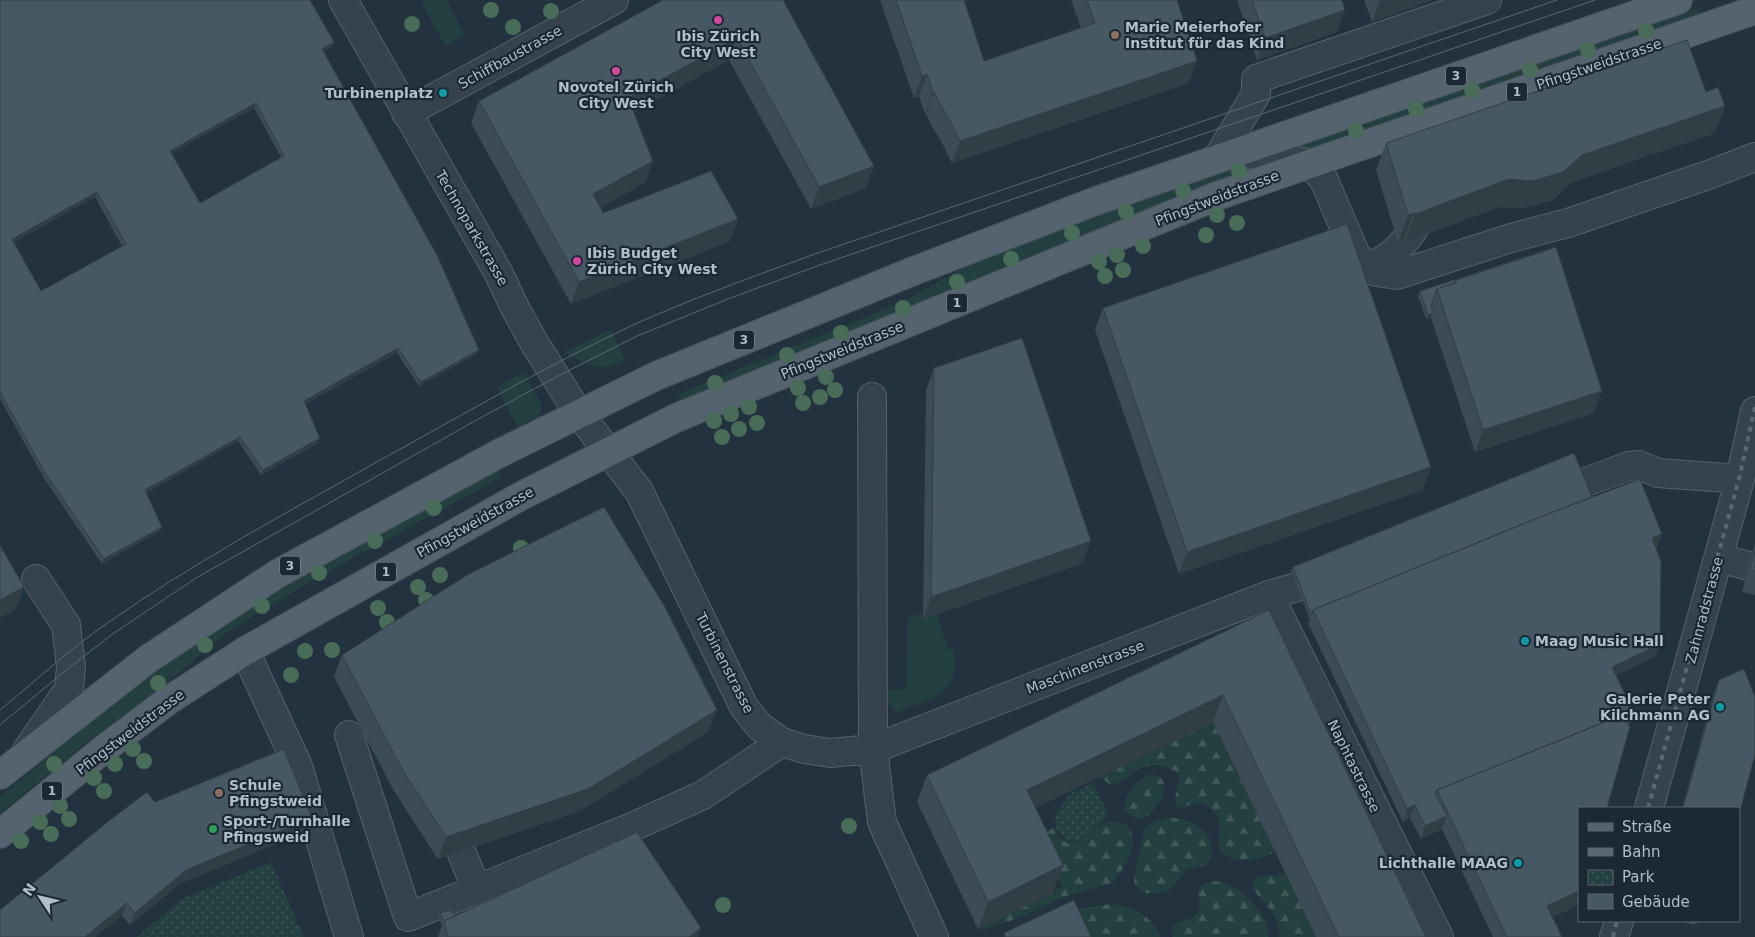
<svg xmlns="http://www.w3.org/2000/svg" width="1755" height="937" viewBox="0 0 1755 937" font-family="'DejaVu Sans',sans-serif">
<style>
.grass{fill:#243f3f}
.forest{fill:url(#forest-firs)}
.park{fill:url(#park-dots)}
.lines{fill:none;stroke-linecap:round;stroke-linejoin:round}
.minor-casing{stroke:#55616c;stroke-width:30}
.major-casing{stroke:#434f5a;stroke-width:30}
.minor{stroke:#36434e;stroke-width:28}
.major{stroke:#54636e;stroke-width:28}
.tram{stroke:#586875;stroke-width:1}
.rail{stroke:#586875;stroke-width:4;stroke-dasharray:5 5;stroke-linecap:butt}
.tree{fill:#486c58}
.wall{fill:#3c4c56;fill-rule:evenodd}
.shaded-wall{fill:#313e46}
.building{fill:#465864;stroke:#313e46;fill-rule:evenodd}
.hotel-dot{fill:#d1479c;stroke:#1c2833;stroke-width:2}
.education-dot{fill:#8d6e63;stroke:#1c2833;stroke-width:2}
.culture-dot{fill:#0f9aa8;stroke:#1c2833;stroke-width:2}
.leisure-dot{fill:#2e9e5b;stroke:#1c2833;stroke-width:2}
.labels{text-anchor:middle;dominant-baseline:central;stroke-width:4.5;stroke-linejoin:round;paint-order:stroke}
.shield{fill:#1c2833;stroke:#85919c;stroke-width:1}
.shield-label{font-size:12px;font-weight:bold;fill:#b2bec9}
.poi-label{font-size:14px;font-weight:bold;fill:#b2bec9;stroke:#1c2833;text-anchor:start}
.street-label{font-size:14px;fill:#b2bec9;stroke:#1c2833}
</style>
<defs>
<pattern id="forest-firs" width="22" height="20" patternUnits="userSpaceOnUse" patternTransform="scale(1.25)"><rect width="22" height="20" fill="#243f3f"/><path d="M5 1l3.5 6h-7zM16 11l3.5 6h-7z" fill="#415959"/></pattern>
<pattern id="park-dots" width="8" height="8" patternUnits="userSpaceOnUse" patternTransform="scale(1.25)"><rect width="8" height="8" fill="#243f3f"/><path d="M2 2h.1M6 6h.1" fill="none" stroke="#415959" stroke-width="1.8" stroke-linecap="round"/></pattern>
</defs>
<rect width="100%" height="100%" fill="#22323e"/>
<!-- grass -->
<path class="grass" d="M425 0H447L465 35 445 46 421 2Z
M1698 8 1701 15 1284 157 1281 150Z
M1242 166 1245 171 681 401 678 394 902 302 978 260 1065 225 1228 167Z
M611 329 625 360C598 374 587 365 563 352Z
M524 372 541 403 540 415 517 427 497 387Z
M496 467 501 477 317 578 227 632 152 696 87 742 0 813V797L107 708 178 653 288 582Z
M923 612 937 614 948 650 954 649C962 695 933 698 898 712 888 706 885 702 885 690H906L907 618Z"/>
<!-- forest -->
<path class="forest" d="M1213 722 1275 852C1270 854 1263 858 1257 859 1246 862 1224 860 1219 847 1218 843 1219 838 1219 835 1221 821 1217 813 1206 805L1192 804 1183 808 1176 805C1172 793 1183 785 1177 772 1157 762 1145 763 1128 777 1122 781 1117 784 1109 784L1100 777Z
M1149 774C1179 776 1159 812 1143 818 1139 819 1135 818 1131 816 1112 804 1137 781 1149 774Z
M1170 817C1189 821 1207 825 1212 847 1213 852 1212 858 1209 862 1204 868 1193 866 1186 870L1176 884 1164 893H1144L1134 883V877L1144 830 1153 822Z
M1106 822C1151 817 1130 868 1110 884L1063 897 1023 916 988 929H980V928L1062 887 1049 857 1046 833 1054 827C1067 861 1090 832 1106 822Z
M1285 873 1316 937H1279C1281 915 1263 904 1252 888L1254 879C1264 874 1275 876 1285 873Z
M1215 881C1241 885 1266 910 1269 937H1173L1171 934 1174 924 1193 917 1199 911C1201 893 1192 886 1215 881Z
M1111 904C1132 907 1153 915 1160 937H1021L1069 912 1083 908Z"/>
<!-- park -->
<path class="park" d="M1093 783 1108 815C1097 827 1086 843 1068 841L1057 831 1055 816 1069 794Z
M271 862 304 937H137L180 900Z"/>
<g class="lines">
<defs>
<path id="minor" d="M343 0 499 274 515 308 535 344 579 414 639 491 744 707 760 727 782 742 804 749 830 753 873 749 1269 595 1297 587
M406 113 614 0
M1235 152 1309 163 1324 180 1355 253 1360 261 1376 272 1397 275 1511 238 1568 223 1711 174 1755 157
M1217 159 1256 94V79L1487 0
M1367 266C1390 261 1418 233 1421 209
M872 397 873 749 882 822 934 937
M1583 483 1629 466 1639 465 1658 473 1740 479
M1719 558 1749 566
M1269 595 1439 937
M245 651 298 766 349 937
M349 735 408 917 630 828 703 795 782 742
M27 750 69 689 71 666 66 625 36 579
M1649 808 1740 479 1755 411
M461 851 476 888
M1614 937 1619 921"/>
<path id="major" d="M0 775 148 659 277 574 500 453 656 376 911 272 1096 201 1678 0
M0 834 104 749 169 700 245 651 523 495 676 418 1217 196 1755 10"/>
</defs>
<!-- minor casing -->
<use href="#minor" class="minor-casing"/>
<!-- major casing -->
<use href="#major" class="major-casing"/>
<!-- minor -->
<use href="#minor" class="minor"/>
<!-- major -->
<use href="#major" class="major"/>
<!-- tram -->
<path class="tram" d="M1746 0 1755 7
M0 710C35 681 69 650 106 624 194 562 290 511 384 458 466 413 548 365 633 325 691 299 752 277 812 255L1557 0
M0 725 71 666 114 633 196 578 482 417 556 377 637 336 728 299 817 266 1595 0"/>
<!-- rail -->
<path class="rail" d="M1648 808 1739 479 1755 407
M1613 937 1617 921"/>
</g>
<!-- trees -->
<g class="tree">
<circle cx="491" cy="10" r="8"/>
<circle cx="551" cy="11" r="8"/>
<circle cx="412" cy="24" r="8"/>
<circle cx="513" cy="27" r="8"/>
<circle cx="1646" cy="31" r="8"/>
<circle cx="1588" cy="50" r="8"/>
<circle cx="1530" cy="70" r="8"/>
<circle cx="1472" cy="90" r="8"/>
<circle cx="1416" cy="109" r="8"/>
<circle cx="1356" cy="131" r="8"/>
<circle cx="1239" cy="171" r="8"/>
<circle cx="1183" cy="191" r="8"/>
<circle cx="1126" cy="212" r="8"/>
<circle cx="1217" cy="215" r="8"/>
<circle cx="1237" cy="223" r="8"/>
<circle cx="1072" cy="233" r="8"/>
<circle cx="1206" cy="235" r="8"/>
<circle cx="1143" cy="246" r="8"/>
<circle cx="1117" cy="255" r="8"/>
<circle cx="1011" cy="259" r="8"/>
<circle cx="1099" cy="262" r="8"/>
<circle cx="1123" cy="270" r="8"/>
<circle cx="1105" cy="276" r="8"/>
<circle cx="957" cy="282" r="8"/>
<circle cx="903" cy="308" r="8"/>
<circle cx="841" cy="333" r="8"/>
<circle cx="787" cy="355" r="8"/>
<circle cx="826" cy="377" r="8"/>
<circle cx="715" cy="383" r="8"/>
<circle cx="798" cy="388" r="8"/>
<circle cx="835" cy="390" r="8"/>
<circle cx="820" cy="397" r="8"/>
<circle cx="803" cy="403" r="8"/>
<circle cx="749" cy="407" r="8"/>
<circle cx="731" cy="414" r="8"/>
<circle cx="714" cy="421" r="8"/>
<circle cx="757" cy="423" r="8"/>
<circle cx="739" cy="429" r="8"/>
<circle cx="722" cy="437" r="8"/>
<circle cx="434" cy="508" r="8"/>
<circle cx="375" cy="541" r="8"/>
<circle cx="521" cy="548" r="8"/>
<circle cx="319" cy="573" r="8"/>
<circle cx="440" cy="575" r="8"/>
<circle cx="418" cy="587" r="8"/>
<circle cx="426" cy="600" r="8"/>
<circle cx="262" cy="606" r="8"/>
<circle cx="378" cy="608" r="8"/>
<circle cx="387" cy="622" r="8"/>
<circle cx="205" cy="645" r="8"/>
<circle cx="332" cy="650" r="8"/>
<circle cx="305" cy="651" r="8"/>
<circle cx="291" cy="675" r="8"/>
<circle cx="158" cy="683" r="8"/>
<circle cx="133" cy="749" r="8"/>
<circle cx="144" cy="761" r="8"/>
<circle cx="54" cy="764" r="8"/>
<circle cx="115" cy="764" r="8"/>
<circle cx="94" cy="778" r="8"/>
<circle cx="104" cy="791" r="8"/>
<circle cx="60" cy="806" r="8"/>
<circle cx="69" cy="819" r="8"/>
<circle cx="40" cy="822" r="8"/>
<circle cx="849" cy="826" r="8"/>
<circle cx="51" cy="834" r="8"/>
<circle cx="21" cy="841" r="8"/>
<circle cx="723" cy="905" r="8"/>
</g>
<!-- wall -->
<path class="wall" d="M0 0 332 47 324 51 477 354 419 386 397 353 305 404 320 438 318 443 261 475 238 441 146 493 160 531 102 564 44 478 0 399ZM254 108 281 157 200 203 172 153ZM95 197 122 246 41 291 14 242Z
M783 0 866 188 811 209 729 60 634 112 645 183 601 207 603 213 738 219 730 241 571 304 471 123 479 101Z
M880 0H964L984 61 1081 28 1071 0H1177L1189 83 952 163 940 139 932 127 926 114H925L919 96 914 98Z
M1237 0H1342L1337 32 1257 60Z
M1364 0H1433L1372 22Z
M1706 92 1725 106 1715 133 1572 182 1553 200 1523 208 1499 207 1405 242 1404 240 1398 243 1376 170 1386 143Z
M1545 250 1594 413 1475 452 1431 318 1426 319 1418 296 1420 291Z
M1103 308 1423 490 1179 574 1095 330Z
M934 368 1083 563 923 619 926 390Z
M1592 497 1662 534 1657 547H1656L1660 644 1655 657 1616 675 1578 905 1553 917 1562 937H1493L1442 829 1421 839 1410 818 1403 822 1308 623 1310 620 1291 571 1293 567Z
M1755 543V595L1742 592Z
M1269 610 1426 937H1316L1213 722 1035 808 1053 893 978 929 917 802 927 775Z
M342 655 708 732 580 811 438 859 394 791 334 677Z
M1719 680 1739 808H1682L1714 693Z
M155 802 307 831 181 883 130 925 122 916Z
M440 913 455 916 698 937H438L442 925 438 917Z
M1679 921H1701L1694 925Z"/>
<!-- shaded-wall -->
<path class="shaded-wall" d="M1380 0H1433L1372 22Z
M1345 10 1337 32 1257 60 1265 38Z
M737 38 729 60 620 120 628 98Z
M334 42 332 47 320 53 322 49Z
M1197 61 1189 83 952 163 960 141Z
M927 74 919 96 914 98 922 76Z
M933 92H934L926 114H925Z
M256 103 254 108 169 155 170 151Z
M1725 106 1715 133 1572 182 1553 200 1523 208 1499 207 1405 242 1415 214 1509 179Z
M653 161 645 183 585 216 593 194Z
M874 166 866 188 811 209 819 187Z
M97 192 95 197 10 244 12 239Z
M1414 213 1404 240 1398 243 1408 215Z
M738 219 730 241 571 304 579 282Z
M1433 313 1431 318 1426 319 1428 315Z
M398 348 397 353 302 406 304 401Z
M479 350 477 354 419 386 421 382Z
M1602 391 1594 413 1475 452 1483 430Z
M240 437 238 441 144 494 145 490Z
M320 438 318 443 261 475 263 470Z
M1431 467 1423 490 1179 574 1187 552Z
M162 527 160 531 102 564 104 559Z
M1662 534 1657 547 1648 551 1652 538Z
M1091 541 1083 563 923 619 931 597Z
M24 587 16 609 0 618V600Z
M1660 644 1655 657 1607 680 1612 667Z
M1223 695 1213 722 1017 817 1027 790Z
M717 710 708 732 580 811 438 859 446 837Z
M1415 805 1410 818 1403 822 1407 809Z
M1447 816 1442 829 1421 839 1425 826Z
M312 818 307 831 181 883 130 925 135 913 186 870Z
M1063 865 1053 893 978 929 988 902Z
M1579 887V903L1578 905 1541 922 1547 906Z
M127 903 122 916 96 937H85Z
M1696 921H1701L1694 925Z
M701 928 698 937H689Z"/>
<!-- building -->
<path class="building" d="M0 0H310L334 42 322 49 437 255 479 350 421 382 398 348 304 401 320 438 263 470 240 437 145 490 162 527 104 559 45 473 0 392ZM256 103 284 156 200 203 170 151ZM97 192 126 244 41 291 12 239Z
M663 0H783L874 166 819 187 737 38 628 98 653 161 593 194 603 213 711 171 738 219 579 282 479 101Z
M896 0H964L984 61 1095 23 1087 0H1177L1197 61 960 141 948 117 940 104 934 92H933L927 74 922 76Z
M1252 0H1342L1345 10 1265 38Z
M1687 40 1706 92 1718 87 1725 106 1582 155 1563 172 1533 181 1509 179 1415 214 1414 213 1408 215 1386 143Z
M1347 224 1431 467 1187 552 1103 308Z
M1556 247 1602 391 1483 430 1437 289 1456 283V280Z
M1545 250V251L1456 280 1454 283 1437 289 1431 306 1433 313 1428 315 1420 291Z
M1022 338 1091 541 931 597 934 368Z
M1574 453 1592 497 1545 515 1313 610 1311 615 1293 567Z
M1640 479 1662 534 1652 538 1661 561 1660 644 1612 667 1633 711 1629 726 1626 720 1623 718 1617 717 1437 790 1435 793 1447 816 1425 826 1415 805 1407 809 1313 610 1545 515Z
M604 507 665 607 717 710 588 789 446 837 402 769 342 655 467 575Z
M0 545 24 587 0 600Z
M1755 550V571L1750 570Z
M1269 610 1426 937H1339L1223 695 1027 790 1063 865 988 902 927 775Z
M1744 669 1755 697V755L1739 815V808H1683L1719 680Z
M1617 717 1623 718 1626 720 1630 727 1607 808H1579V891L1547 906 1562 937H1507L1437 790Z
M284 749 312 818 186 870 135 913 127 903 85 937H0V910L110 820 147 792 155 802Z
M637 832 701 928 689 937H448L444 921Z
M1074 900 1091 937H1005L1004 933Z
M452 910 455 916 444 921 440 913Z"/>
<!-- markers -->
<g class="hotel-dot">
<circle cx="718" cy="20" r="5"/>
<circle cx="616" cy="71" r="5"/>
<circle cx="577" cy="261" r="5"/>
</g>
<g class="education-dot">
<circle cx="1115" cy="35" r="5"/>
<circle cx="219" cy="793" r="5"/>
</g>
<g class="culture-dot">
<circle cx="443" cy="93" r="5"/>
<circle cx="1525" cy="641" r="5"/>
<circle cx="1720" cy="707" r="5"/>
<circle cx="1518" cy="863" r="5"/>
</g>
<circle class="leisure-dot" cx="213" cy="829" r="5"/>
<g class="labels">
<!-- shield labels -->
<g class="shield">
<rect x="1446" y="66.5" width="20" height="19" rx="4"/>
<rect x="1507" y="82.5" width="20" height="19" rx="4"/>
<rect x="947" y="293.5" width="20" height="19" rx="4"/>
<rect x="734" y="330.5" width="20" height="19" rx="4"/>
<rect x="280" y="556.5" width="20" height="19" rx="4"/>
<rect x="376" y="562.5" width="20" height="19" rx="4"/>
<rect x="42" y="781.5" width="20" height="19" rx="4"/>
</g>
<g class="shield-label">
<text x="1456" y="76">3</text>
<text x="1517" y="92">1</text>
<text x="957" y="303">1</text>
<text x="744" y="340">3</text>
<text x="290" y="566">3</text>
<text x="386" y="572">1</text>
<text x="52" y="791">1</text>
</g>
<!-- poi labels -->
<g class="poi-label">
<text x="1125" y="27">Marie Meierhofer<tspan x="1125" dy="16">Institut für das Kind</tspan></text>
<text x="718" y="36" text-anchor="middle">Ibis Zürich<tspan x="718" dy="16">City West</tspan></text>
<text x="616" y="87" text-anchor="middle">Novotel Zürich<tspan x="616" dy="16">City West</tspan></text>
<text x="433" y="93" text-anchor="end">Turbinenplatz</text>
<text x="587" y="253">Ibis Budget<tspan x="587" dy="16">Zürich City West</tspan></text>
<text x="1535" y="641">Maag Music Hall</text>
<text x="1710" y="699" text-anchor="end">Galerie Peter<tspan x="1710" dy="16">Kilchmann AG</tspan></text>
<text x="229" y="785">Schule<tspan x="229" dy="16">Pfingstweid</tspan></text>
<text x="223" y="821">Sport-/Turnhalle<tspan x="223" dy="16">Pfingsweid</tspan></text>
<text x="1508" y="863" text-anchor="end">Lichthalle MAAG</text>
</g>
<!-- street labels -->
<g class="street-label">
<text transform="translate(510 57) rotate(-29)">Schiffbaustrasse</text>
<text transform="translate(1599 64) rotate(-19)">Pfingstweidstrasse</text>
<text transform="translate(1217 198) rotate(-21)">Pfingstweidstrasse</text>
<text transform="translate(472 228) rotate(60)">Technoparkstrasse</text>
<text transform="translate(842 350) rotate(-22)">Pfingstweidstrasse</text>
<text transform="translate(475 522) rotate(-29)">Pfingstweidstrasse</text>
<text transform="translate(1704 610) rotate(-75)">Zahnradstrasse</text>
<text transform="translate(725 663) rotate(63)">Turbinenstrasse</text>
<text transform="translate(1085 667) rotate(-21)">Maschinenstrasse</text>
<text transform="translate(130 732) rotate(-37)">Pfingstweidstrasse</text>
<text transform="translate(1354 766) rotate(64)">Naphtastrasse</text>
</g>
</g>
<!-- legend -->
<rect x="1578" y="807" width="162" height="115" fill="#1c2833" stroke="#58646f"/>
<rect x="1588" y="823" width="25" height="8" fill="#54636e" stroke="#58646f"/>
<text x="1622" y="832" font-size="15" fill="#b2bec9">Straße</text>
<rect x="1588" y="848" width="25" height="8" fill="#586875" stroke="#58646f"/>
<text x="1622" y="857" font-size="15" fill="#b2bec9">Bahn</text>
<rect x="1588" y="870" width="25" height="15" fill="url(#park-dots)" stroke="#58646f"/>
<text x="1622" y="882" font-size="15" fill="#b2bec9">Park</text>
<rect x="1588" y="894" width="25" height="15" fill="#465864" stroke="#58646f"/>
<text x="1622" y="907" font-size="15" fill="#b2bec9">Gebäude</text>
<!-- north arrow -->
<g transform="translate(40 897) rotate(305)" stroke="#1c2833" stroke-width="4" paint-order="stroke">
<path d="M0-4L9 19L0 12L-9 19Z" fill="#b2bec9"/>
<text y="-8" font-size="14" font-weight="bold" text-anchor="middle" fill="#b2bec9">N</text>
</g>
</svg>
